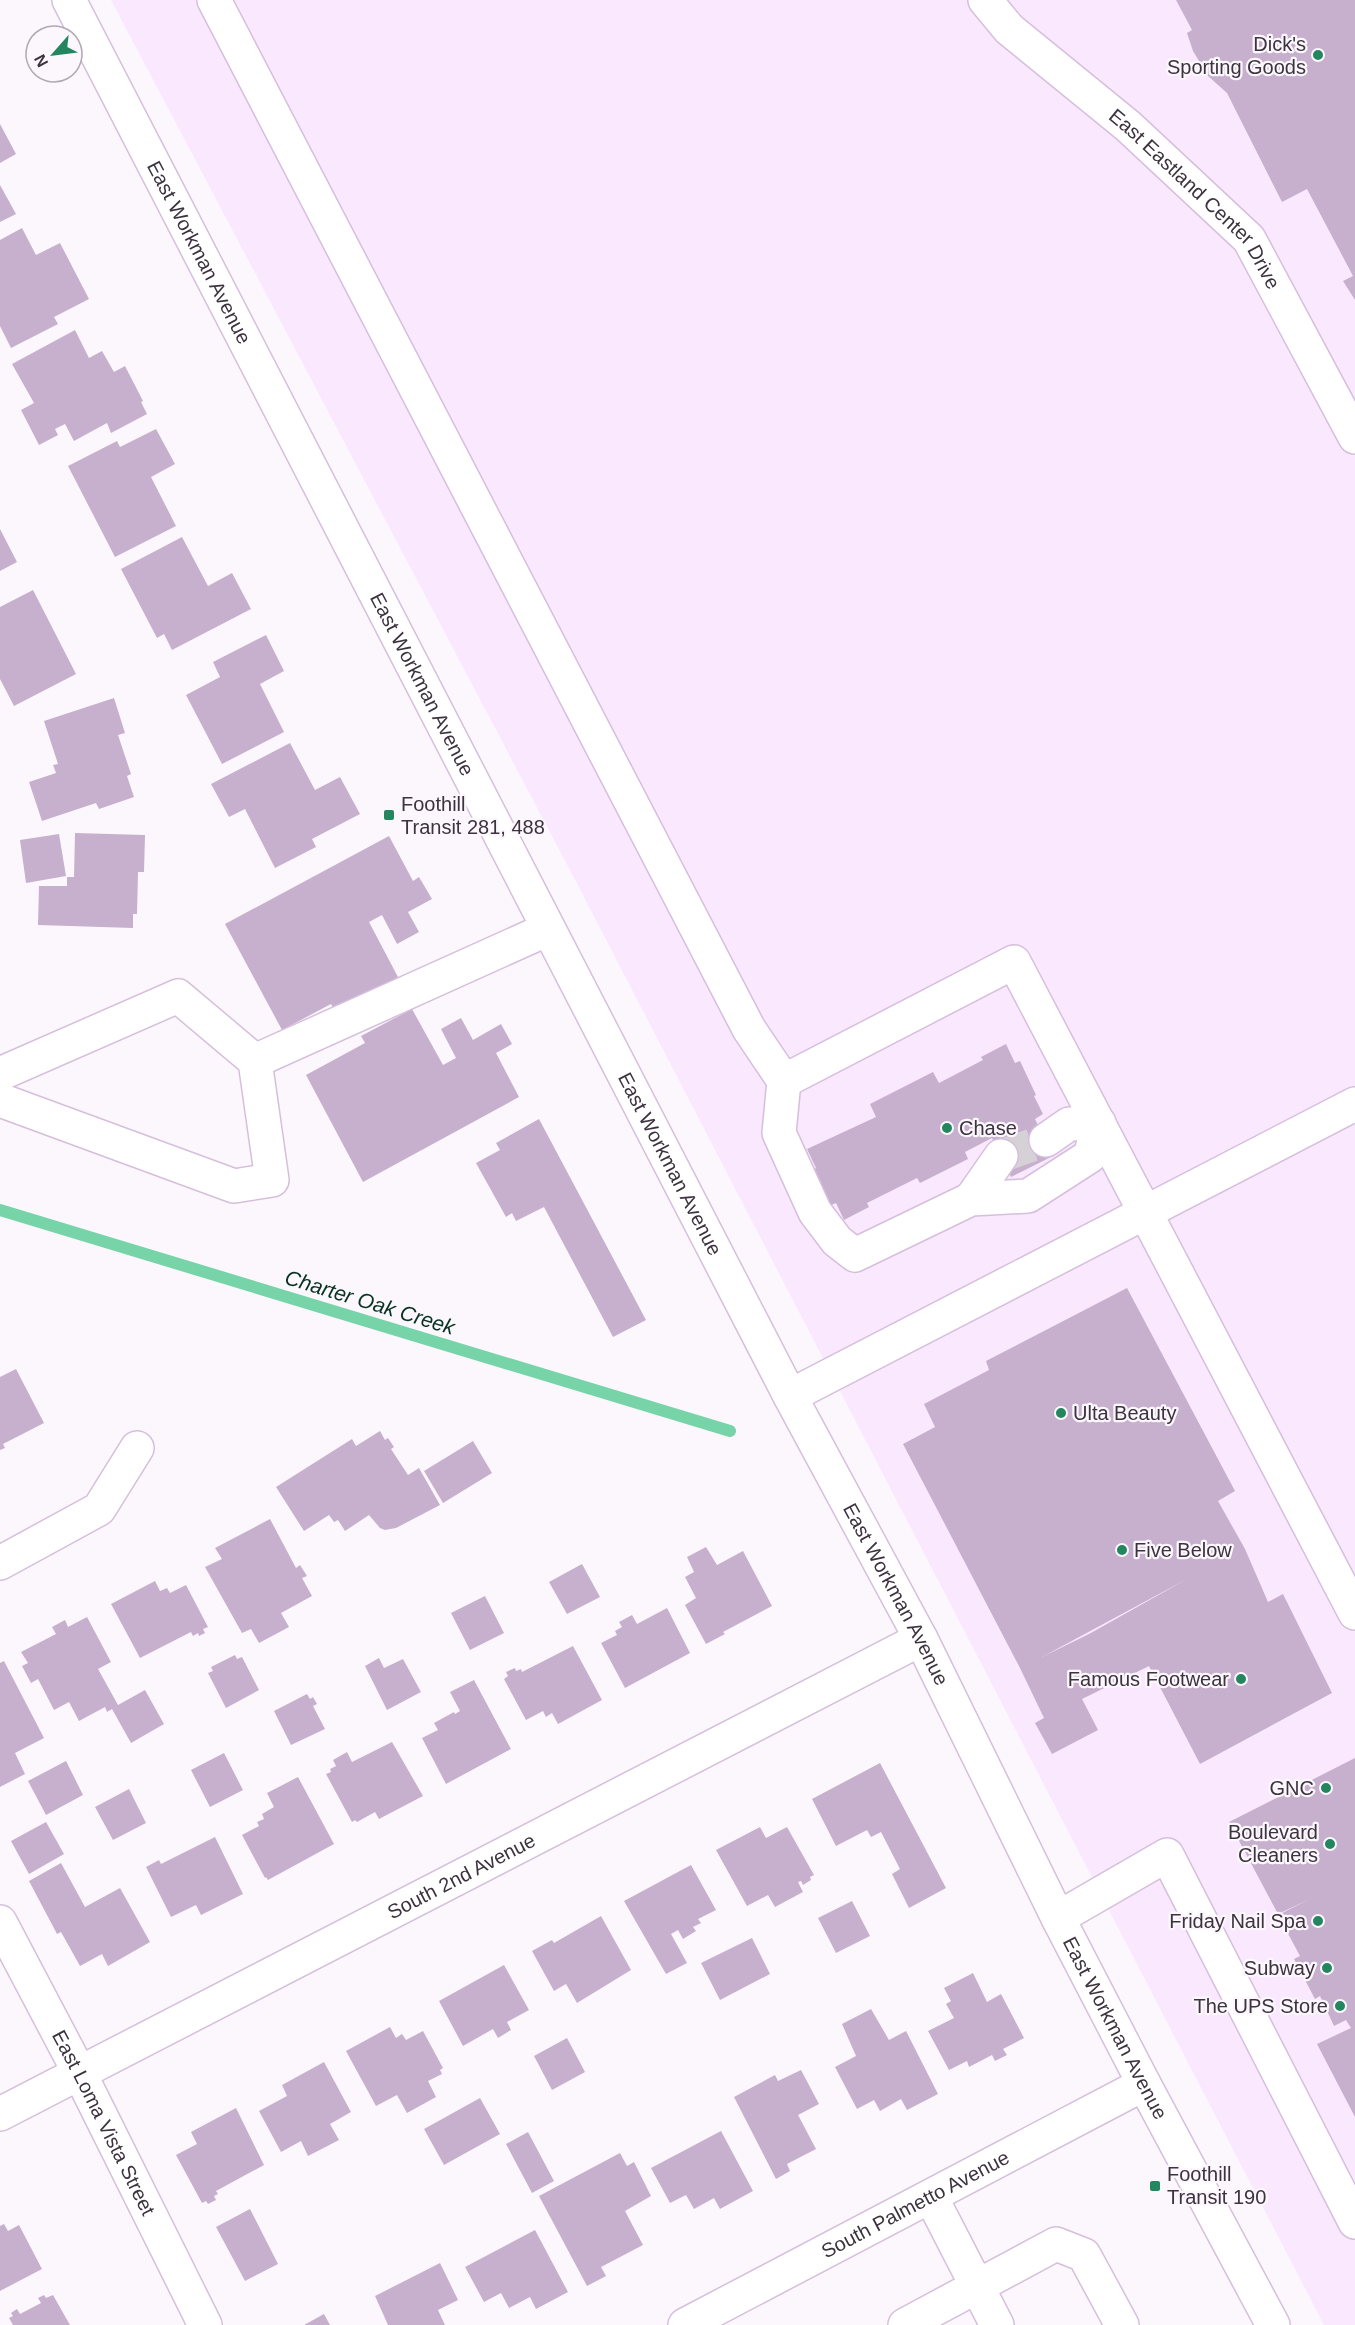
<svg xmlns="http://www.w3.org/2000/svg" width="1355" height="2325" viewBox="0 0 1355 2325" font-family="Arial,sans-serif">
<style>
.built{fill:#f9e8fe}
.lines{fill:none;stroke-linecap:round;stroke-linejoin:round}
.stream{stroke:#77d4a8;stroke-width:12}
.building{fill:#c7b0cd;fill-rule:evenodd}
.minor-tunnel{stroke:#d6d0d7;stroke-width:33;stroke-dasharray:33 16;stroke-linecap:butt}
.minor-casing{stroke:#d6bfdd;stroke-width:36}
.minor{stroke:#fff;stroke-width:33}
.poi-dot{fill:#24865f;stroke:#fcf7fd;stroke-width:2}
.labels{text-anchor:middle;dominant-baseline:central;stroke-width:4.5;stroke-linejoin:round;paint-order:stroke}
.poi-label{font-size:20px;fill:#3c333f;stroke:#fcf7fd;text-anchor:end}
.street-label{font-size:20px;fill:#3c333f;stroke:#fcf7fd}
.water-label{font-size:21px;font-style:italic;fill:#083322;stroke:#fcf7fd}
</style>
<rect width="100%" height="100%" fill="#fcf7fd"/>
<!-- built -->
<path class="built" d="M111 0H1355V2325H1324L571 872Z"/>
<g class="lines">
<!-- stream -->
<path class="stream" d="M0 1210 730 1431"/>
</g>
<!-- building -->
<path class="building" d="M1176 0H1355V300L1343 281 1353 276 1307 189 1282 202 1227 93 1208 76 1193 51 1187 33 1192 30Z
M0 124 16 154 0 163Z
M0 185 16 214 0 222Z
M22 228 36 255 60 243 89 299 54 317 58 324 11 348 0 326V240Z
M75 330 89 358 102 351 114 372 125 366 143 401 141 402 147 414 111 433 107 423 74 441 65 424 55 429 58 435 39 445 21 410 34 403 12 364Z
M156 429 175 464 151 477 176 526 115 557 68 466 117 441 120 447Z
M0 529 17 562 0 571Z
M182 537 208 586 232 573 251 609 172 650 164 634 157 638 121 569Z
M33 590 76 674 14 706 0 679V607Z
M266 635 284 671 260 684 284 732 222 764 186 695 220 677 213 662Z
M114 698 125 733 118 735 131 774 127 776 134 797 99 809 96 803 42 821 29 782 56 773 53 765 58 764 44 721Z
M290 743 315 790 340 777 360 814 312 839 316 847 275 868 245 809 229 817 211 784Z
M75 833 145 835 144 872H138L137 914H133V928L38 925 39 886H67V877H74Z
M59 834 66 876 26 883 20 840Z
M389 836 413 881 419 877 432 899 408 912 419 932 397 944 382 915 369 922 399 979 336 1013 331 1004 282 1030 225 924Z
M412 1009 443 1065 456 1058 441 1029 461 1018 473 1040 501 1024 512 1044 496 1053 519 1097 363 1182 306 1075 365 1043 361 1036Z
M1006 1044 1015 1063 1020 1061 1036 1095 1034 1096 1043 1114 1035 1119 1053 1156 1011 1177 992 1138 965 1152 968 1159 920 1183 917 1178 867 1203 869 1207 844 1220 836 1203 829 1206 812 1171 816 1168 807 1149 876 1117 870 1104 933 1072 939 1083 983 1060 981 1057Z
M539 1119 646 1320 613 1337 544 1207 516 1221 512 1213 506 1217 476 1163 500 1150 496 1143Z
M1127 1288 1235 1491 1218 1501 1245 1549 1268 1602 1283 1594 1332 1693 1200 1764 1149 1666 1082 1699 1098 1730 1052 1754 1035 1723 1044 1718 1020 1668 903 1444 935 1427 924 1404 989 1370 986 1361ZM1187 1579 1089 1634 1042 1657Z
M16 1369 44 1423 3 1444 5 1448 0 1450V1377Z
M380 1431 385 1440 388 1438 394 1447 391 1449 408 1475 419 1468 440 1505 396 1528 385 1530 380 1528 369 1515 345 1531 338 1520 334 1522 329 1515 304 1531 276 1487 352 1439 356 1446Z
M473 1441 492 1473 443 1503 424 1471Z
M270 1519 296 1568 300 1565 307 1576 302 1578 312 1596 281 1613 289 1627 259 1643 251 1629 242 1633 205 1567 222 1559 215 1548Z
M706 1547 717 1565 743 1551 772 1606 723 1632 725 1634 706 1644 685 1605 696 1598 685 1577 694 1572 687 1557Z
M582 1564 600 1597 567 1614 549 1582Z
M155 1581 160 1591 167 1588 170 1593 186 1585 208 1627 203 1629 205 1633 199 1636 198 1633 193 1636 191 1632 140 1658 111 1604Z
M485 1596 504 1633 470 1650 451 1613Z
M667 1608 690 1653 625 1688 601 1643 617 1635 615 1631 622 1627 619 1622 632 1615 637 1624Z
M87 1617 111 1662 98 1669 118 1705 145 1690 164 1724 131 1743 112 1709 107 1712 105 1707 79 1721 69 1702 54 1710 38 1679 31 1683 22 1666 28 1663 21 1652 56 1634 52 1627 65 1620 68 1627Z
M573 1646 602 1700 558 1724 552 1713 546 1717 543 1711 526 1720 504 1679 508 1676 506 1672 515 1668 516 1671 521 1669 522 1672Z
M235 1655 237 1659 242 1657 259 1690 226 1708 208 1673 213 1671 211 1667Z
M379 1658 384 1668 403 1659 421 1692 387 1710 365 1666Z
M4 1661 44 1738 15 1753 25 1774 0 1787V1663Z
M474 1680 511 1749 446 1784 422 1738 438 1730 434 1723 454 1712 455 1714 460 1711 450 1692Z
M307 1694 310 1699 313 1697 317 1704 313 1706 325 1729 291 1745 274 1711Z
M392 1742 423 1796 379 1819 375 1812 357 1822 355 1820 352 1822 326 1774 331 1772 330 1769 336 1766 333 1760 347 1752 352 1762Z
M224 1753 243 1790 210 1807 191 1770Z
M1355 1758V2117L1317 2044 1351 2028 1346 2020 1334 2026 1320 1996 1315 1999 1294 1959 1300 1956 1278 1915 1310 1899 1278 1914 1229 1822Z
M66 1761 83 1795 46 1815 28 1781Z
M880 1763 946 1888 909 1908 892 1874 900 1869 881 1832 871 1837 867 1830 836 1846 812 1799Z
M298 1777 334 1844 268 1880 266 1877 265 1878 242 1835 259 1826 257 1822 264 1819 262 1814 274 1807 267 1793Z
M129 1789 146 1823 113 1840 95 1807Z
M46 1822 64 1854 29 1874 11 1841Z
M760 1827 766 1838 787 1827 814 1875 810 1877 811 1880 803 1885 801 1881 798 1882 803 1892 775 1907 768 1895 747 1906 716 1850Z
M215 1837 243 1894 201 1915 196 1905 171 1917 146 1867 159 1860 161 1864Z
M61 1863 85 1907 120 1888 150 1942 108 1966 102 1954 80 1966 61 1932 57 1934 29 1881Z
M691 1865 716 1910 698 1919 701 1923 693 1927 696 1931 683 1939 678 1930 671 1934 687 1963 666 1974 624 1901Z
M852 1901 870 1936 836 1953 818 1918Z
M601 1916 631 1970 577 2003 566 1984 554 1991 532 1951 552 1940 554 1943Z
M752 1938 770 1974 720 2000 701 1963Z
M504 1965 529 2010 507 2022 511 2030 498 2038 493 2029 463 2046 439 2001Z
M973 1973 987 2002 1001 1994 1024 2038 1003 2049 1007 2055 995 2061 992 2055 969 2067 967 2061 949 2070 928 2031 954 2018 946 2004 951 2001 944 1988Z
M871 2009 889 2040 906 2031 938 2094 907 2110 901 2099 880 2111 874 2100 857 2109 835 2067 856 2056 842 2024Z
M390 2027 396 2038 402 2034 406 2040 423 2031 443 2068 440 2070 442 2074 428 2081 436 2097 407 2113 397 2095 376 2106 346 2051Z
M567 2038 585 2072 552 2090 534 2056Z
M324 2062 351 2112 330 2124 339 2140 308 2156 301 2141 281 2152 259 2111 287 2096 282 2085Z
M801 2070 819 2104 798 2115 816 2149 787 2164 790 2171 776 2179 734 2097 775 2075 778 2081Z
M480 2098 500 2134 444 2165 424 2129Z
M236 2108 264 2165 216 2191 218 2194 214 2196 216 2200 208 2204 206 2201 202 2203 176 2155 197 2144 191 2132Z
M721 2131 753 2191 720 2209 714 2198 694 2209 686 2195 670 2203 651 2168Z
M528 2132 554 2181 532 2193 506 2144Z
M620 2153 627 2166 634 2162 651 2196 625 2211 643 2245 601 2267 606 2276 587 2286 539 2196Z
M250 2209 278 2264 245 2281 216 2227Z
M4 2224 8 2231 19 2225 42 2269 0 2291V2226Z
M535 2230 568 2292 536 2309 530 2297 509 2308 501 2293 484 2302 465 2267Z
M440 2263 458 2300 438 2310 445 2325H388L375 2296Z
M44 2295 46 2298 53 2295 70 2325H13L9 2318 13 2316 11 2313 17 2309 20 2314 41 2303 38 2298Z
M324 2314 330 2325H304Z"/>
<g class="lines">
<!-- minor-tunnel -->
<path class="minor-tunnel" d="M1001 1156 1046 1140"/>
<defs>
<g id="minor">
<path id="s1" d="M69 0 790 1396 921 1639 1058 1918 1144 2084 1273 2325"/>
<path d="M214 0 749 1029 784 1081 1014 962 1355 1613"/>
<path id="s2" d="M985 0 1009 29 1128 126 1249 239 1355 437"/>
<path d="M255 1061 548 929"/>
<path d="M0 1074 178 996 255 1061 272 1180 234 1186 0 1100"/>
<path d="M784 1081 779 1133 815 1212 837 1241 855 1255 971 1199 1028 1196 1090 1156 1099 1123 1069 1124 1046 1140"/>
<path d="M971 1199 1001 1156"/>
<path d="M790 1396 1355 1104"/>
<path d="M0 1563 99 1509 137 1448"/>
<path d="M1058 1918 1167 1855 1355 2222"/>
<path id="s3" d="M0 1922 79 2072 205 2325"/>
<path id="s4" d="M0 2114 921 1639"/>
<path d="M931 2197 997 2325"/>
<path id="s5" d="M685 2325 1144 2084"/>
<path d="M905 2325 1056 2244 1084 2255 1122 2325"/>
</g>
</defs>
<!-- minor casing -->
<use href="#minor" class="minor-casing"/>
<!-- minor -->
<use href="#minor" class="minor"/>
</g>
<!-- markers -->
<g class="poi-dot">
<circle cx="1318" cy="55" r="6"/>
<rect x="383" y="809" width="12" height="12" rx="3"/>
<circle cx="947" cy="1128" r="6"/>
<circle cx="1061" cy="1413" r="6"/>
<circle cx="1122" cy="1550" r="6"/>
<circle cx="1241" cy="1679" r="6"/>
<circle cx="1326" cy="1788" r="6"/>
<circle cx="1330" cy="1844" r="6"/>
<circle cx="1318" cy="1921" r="6"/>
<circle cx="1327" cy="1968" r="6"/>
<circle cx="1340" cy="2006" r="6"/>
<rect x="1149" y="2180" width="12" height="12" rx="3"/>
</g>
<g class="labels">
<!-- poi labels -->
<g class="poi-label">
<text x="1306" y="44">Dick's<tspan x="1306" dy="23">Sporting Goods</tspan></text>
<text x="401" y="804" text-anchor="start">Foothill<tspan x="401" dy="23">Transit 281, 488</tspan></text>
<text x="959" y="1128" text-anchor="start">Chase</text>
<text x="1073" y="1413" text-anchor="start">Ulta Beauty</text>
<text x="1134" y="1550" text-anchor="start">Five Below</text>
<text x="1229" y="1679">Famous Footwear</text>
<text x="1314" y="1788">GNC</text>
<text x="1318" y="1832">Boulevard<tspan x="1318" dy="23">Cleaners</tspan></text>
<text x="1306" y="1921">Friday Nail Spa</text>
<text x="1315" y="1968">Subway</text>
<text x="1328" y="2006">The UPS Store</text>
<text x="1167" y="2174" text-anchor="start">Foothill<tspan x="1167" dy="23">Transit 190</tspan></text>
</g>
<!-- street labels -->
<g class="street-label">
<text stroke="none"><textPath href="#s2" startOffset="291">East Eastland Center Drive</textPath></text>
<text stroke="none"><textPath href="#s1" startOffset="284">East Workman Avenue</textPath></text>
<text stroke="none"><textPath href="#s1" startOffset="770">East Workman Avenue</textPath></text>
<text stroke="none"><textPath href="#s1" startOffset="1310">East Workman Avenue</textPath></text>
<text stroke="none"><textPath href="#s1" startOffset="1796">East Workman Avenue</textPath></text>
<text stroke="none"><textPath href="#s4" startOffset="519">South 2nd Avenue</textPath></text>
<text stroke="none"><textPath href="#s1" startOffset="2282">East Workman Avenue</textPath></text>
<text stroke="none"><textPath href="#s3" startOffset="226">East Loma Vista Street</textPath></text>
<text stroke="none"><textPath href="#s5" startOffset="260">South Palmetto Avenue</textPath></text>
</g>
<!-- water labels -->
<g class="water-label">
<text transform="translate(370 1302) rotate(17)">Charter Oak Creek</text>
</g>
</g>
<!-- north arrow -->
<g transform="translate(54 54) rotate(242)"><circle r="28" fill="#fcf7fd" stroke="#afa9b1" stroke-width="1.5"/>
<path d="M0-4.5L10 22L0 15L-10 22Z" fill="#24865f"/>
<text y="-9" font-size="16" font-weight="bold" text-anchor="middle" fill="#3c333f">N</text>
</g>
</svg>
